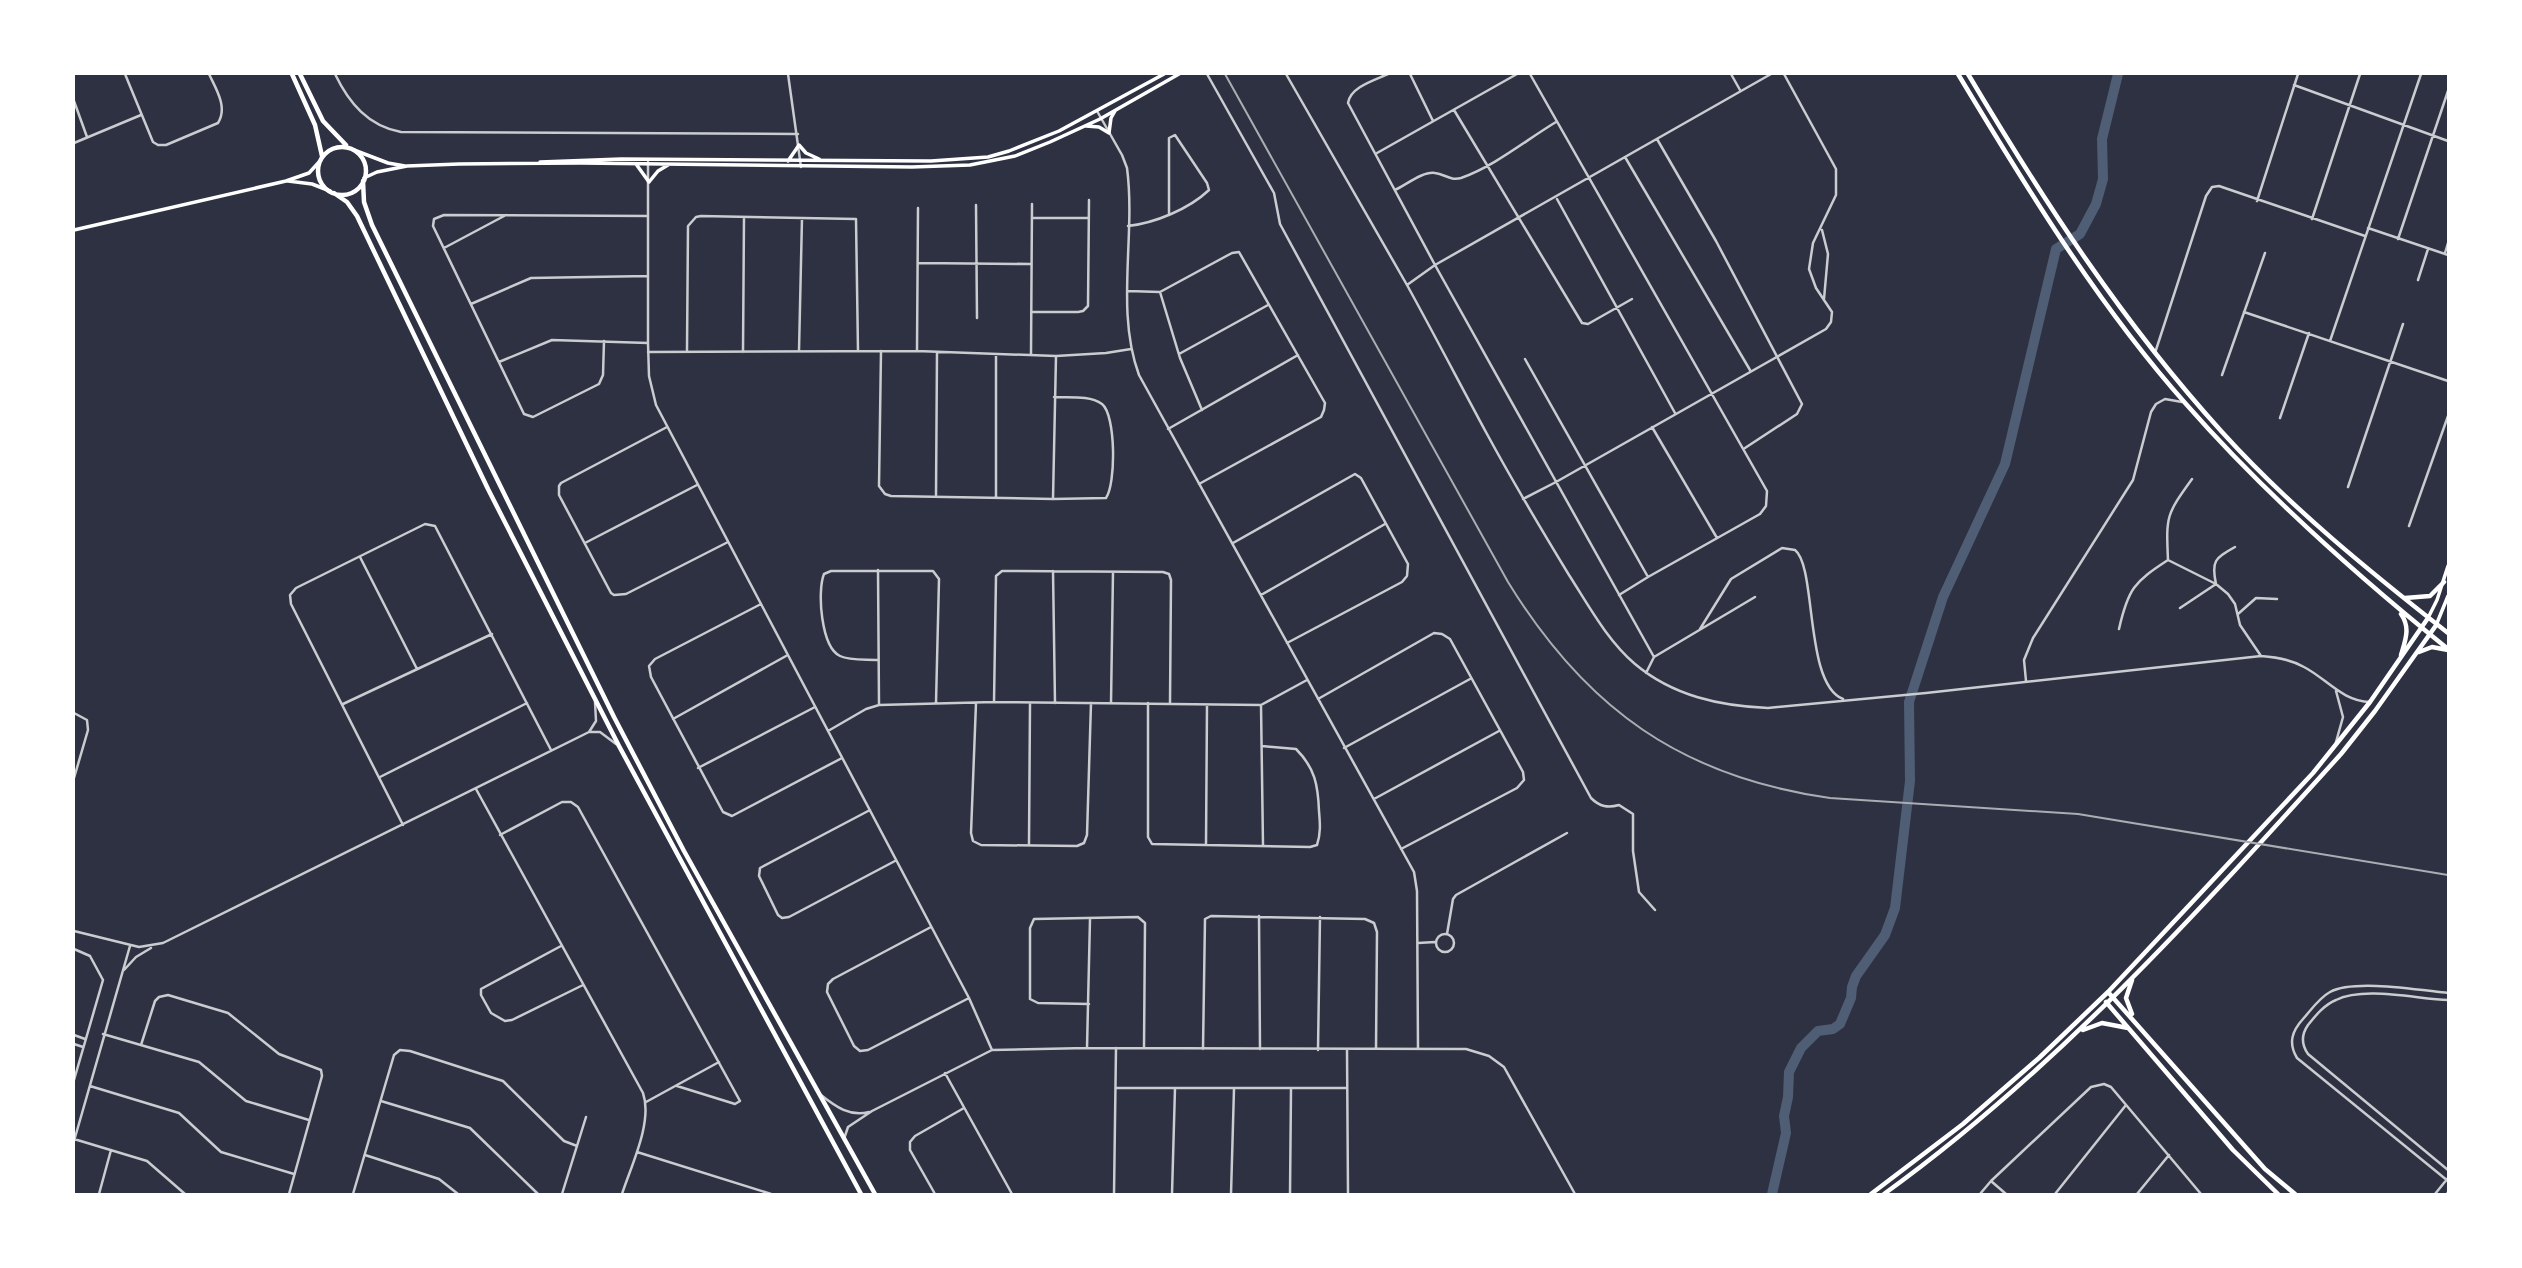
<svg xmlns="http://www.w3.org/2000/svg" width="2522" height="1268" viewBox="0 0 2522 1268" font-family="Manrope,sans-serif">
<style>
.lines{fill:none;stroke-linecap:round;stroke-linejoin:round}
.river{stroke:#4f5d75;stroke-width:10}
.minor{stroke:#caccd0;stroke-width:2.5}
.secondary{stroke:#fff;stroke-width:3.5}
.primary{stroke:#fff;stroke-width:4.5}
.trunk{stroke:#fff;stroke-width:4.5}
.rail{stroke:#abadb3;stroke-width:2}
</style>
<rect width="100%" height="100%" fill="#2d3142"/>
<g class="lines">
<!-- river -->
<path class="river" d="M1772 1194 1786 1133 1784 1116 1788 1097 1789 1072 1801 1048 1818 1031 1833 1029 1840 1024 1851 998 1852 987 1856 976 1885 935 1895 908 1910 781 1909 702 1943 597 2005 464 2056 249 2080 234 2096 204 2103 179 2102 139 2118 74"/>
<!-- minor -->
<path class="minor" d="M125 74 153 142 158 145H166L218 123C228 107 216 89 209 74
M335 74C349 103 368 126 401 132L798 134
M788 74 801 167
M1207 74 1274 193 1280 224 1591 798C1600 807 1608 808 1619 805L1633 814V851L1639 892 1655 910
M1286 74C1326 144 1367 214 1407 285 1434 334 1460 384 1487 434 1513 482 1541 529 1569 575 1589 606 1607 640 1635 664 1673 696 1720 706 1768 708L1926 693 2261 656C2276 657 2290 659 2304 667 2327 679 2342 701 2370 702
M1388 74C1375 80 1350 87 1348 103L1435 265 1654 657
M1410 74 1433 121
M1530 74 1767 491 1766 506 1760 514 1648 577 1619 595
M1731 74 1740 90
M2294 85 2448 141
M74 101 87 137
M1454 110 1582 323 1588 324 1632 299
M1097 111 1122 155 1127 168C1136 236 1115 310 1139 375L1414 872 1417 891 1418 1049
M1657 139 1716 241 1802 404 1797 414 1745 448
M74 143 141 115
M1377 153 1517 74
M1625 157 1750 370
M648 162V343L649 376 656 405 969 998 992 1050
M1395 190C1406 185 1423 171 1435 173 1445 174 1450 181 1461 178 1495 166 1526 140 1556 122
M1557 199 1675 413
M2257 201 2298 74
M976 205 977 318
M1032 218H1088
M2312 219 2360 74
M1128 226C1155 223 1189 209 1209 190L1207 183 1175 135 1169 138V215
M2368 228 2448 255
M1822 230 1828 254 1824 299
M2398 239 2448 91
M444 248 506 215
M2445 253 2448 243
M918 263 1030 264
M2418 280 2428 249
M1407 285 1435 265 1771 74
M1128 291 1160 292 1232 253 1239 252 1325 403 1324 410 1321 417 1199 484
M1160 292 1180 358 1202 410
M471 304 531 278 648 276
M1032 312H1078L1083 311 1088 306 1089 200
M2244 312 2448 381
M604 341 603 375 599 384 533 417 524 414 433 226 434 219 444 215 648 216
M2330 341 2421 74
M687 350 688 226 696 217 701 216 856 219 858 351
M799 351 802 218
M881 351 879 486 885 494 891 496 1053 499 1106 498C1116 484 1116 415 1102 404 1089 395 1069 398 1054 397
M917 351 918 208
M648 352 917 351 1056 356 1106 353 1131 349
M743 352 744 217
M2155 353 2206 196 2212 187 2219 186 2365 236
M1031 354 1032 204
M1179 354 1268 305
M1525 359 1648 577
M499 362 552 340 648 343
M2222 375 2265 253
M2280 418 2309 333
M667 427 561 483 559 486V495L611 593 614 595 626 594 728 542
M1652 427 1717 538
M1168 429 1298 355
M2348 487 2403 324
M936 495 937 352
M996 498V354
M1053 499 1056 356
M1523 499 1556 482 1826 329 1831 322 1832 312 1816 288 1809 269 1813 243 1836 195V169L1784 74
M2409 526 2448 416
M585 543 697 485
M1233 543 1355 474 1361 478 1408 564 1407 576 1402 582 1287 643
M360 557 417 669
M2168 560 2216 584 2228 594 2235 604 2240 625 2261 656
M2168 560C2166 516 2166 515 2192 479
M878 570 879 704
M1053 571 1055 703
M1261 595 1385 524
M761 604 655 659 649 666 651 677 723 812 732 816 842 758
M2180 608 2216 584C2211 561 2215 558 2235 547
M2238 614 2256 598 2277 599
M1700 629 1731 579 1782 548 1795 550C1817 567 1804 684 1843 699
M2119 629C2128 589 2134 582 2168 560
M878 660C867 659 850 661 840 656 821 647 817 591 824 574L831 571H933L939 579 936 703
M1646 673 1654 657 1755 597
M2026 681 2024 660 2033 638 2133 480 2151 412 2156 404 2165 399 2182 402
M1318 699 1434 633 1442 634 1450 639 1523 772 1524 780 1517 788 1401 849
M994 702 996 576 1002 571 1163 572 1169 574 1171 580 1170 703
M976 703 971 833 973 841 981 845 1077 846 1084 843 1087 835 1091 703
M1111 703 1113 572
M1148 703V837L1152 844 1310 847 1317 845C1321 833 1320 823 1319 811 1318 785 1315 768 1296 749L1262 746
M343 704 492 634
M1261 705 1263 845
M74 713 87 720 88 730 74 778
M673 719 786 656
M828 731 866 709 879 705 994 702 1261 705 1307 680
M589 732 596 721 595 702
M2336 742 2343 717 2336 691
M1344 748 1470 679
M698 768 815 707
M380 777 527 703
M476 789 643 1093C653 1122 631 1166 622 1194
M1374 799 1499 731
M870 810 760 868 759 876 778 915 782 918 789 917 895 861
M403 825 291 604 290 595 296 588 425 524 435 526 551 750
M500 835 562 802H571L578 807 740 1101 735 1104 677 1086
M1029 844 1030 704
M1206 845 1207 705
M1259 916 1260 1049
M931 927 833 979 828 984 827 992 854 1046 860 1051 868 1050 969 998
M74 931 139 947 163 943 589 732H600L616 744
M1447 934 1453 899 1456 895 1567 833
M1436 943a9 9 0 1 1 18 0a9 9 0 1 1-18 0Z
M1418 943 1435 942
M561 946 481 989V995L491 1013 505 1021 512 1020 583 985
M74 949 90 956 103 980 74 1080
M124 970 136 957 151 948
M2448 993C2419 990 2354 979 2330 992 2319 998 2311 1010 2303 1019 2292 1031 2288 1043 2297 1058L2448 1181
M2448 1000C2417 999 2364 986 2336 1000 2324 1005 2316 1015 2308 1025 2301 1035 2301 1044 2308 1054L2448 1170
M1089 1004 1038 1003 1030 999V928L1034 919 1138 917 1145 923 1144 1048
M103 1034 199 1062 246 1101 309 1120
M74 1035 85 1039
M74 1044 83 1047
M141 1045 155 1001 159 997 168 995 228 1013 279 1054 321 1070 322 1076 289 1194
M1087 1048 1090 919
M1203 1049 1205 919 1211 916 1365 919 1374 923 1377 932 1376 1049
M1318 1050 1320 917
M1347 1050 1348 1194
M945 1073 1012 1194
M90 1086 179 1113 221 1152 294 1174
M1116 1088H1347
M821 1095C836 1107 850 1117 869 1112
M381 1101 470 1128 538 1194
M646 1102 719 1062
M845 1136 848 1127 872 1111 992 1050 1087 1048 1466 1049 1489 1056 1504 1067 1575 1194
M74 1139 147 1161 185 1194
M74 1141 130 946
M637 1152 771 1194
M365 1155 439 1179 458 1194
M1991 1181 2006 1194
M99 1194 111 1150
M353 1194 394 1055 400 1050 410 1051 503 1081 564 1141 577 1146
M562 1194 586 1117
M935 1194 910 1150V1142L915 1136 964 1108
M1114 1194 1116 1048
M1172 1194 1175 1088
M1231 1194 1234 1089
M1290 1194 1291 1089
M1980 1194 1991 1181 2091 1087 2104 1084 2111 1087 2201 1194
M2055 1194 2126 1105
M2137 1194 2169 1155
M2435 1194 2448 1178
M2447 1194 2448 1192"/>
<!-- secondary -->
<path class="secondary" d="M1086 126 1099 127 1109 133 1111 118 1115 111
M354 150 388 163 405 166
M788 161 799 145 806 153 819 159
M540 162 621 159 931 161 988 157 1009 151 1059 131 1164 74
M636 164 649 182 658 171 668 165
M364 178 377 172 407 166 459 164 581 163 912 167 970 165 1015 156 1050 142 1100 119 1179 74
M288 181 312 184 330 191
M74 230 286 181 309 173 320 161
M2428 618 2437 600 2448 566
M2437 623 2448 596"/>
<!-- primary -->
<path class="primary" d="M1958 74C2026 187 2098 305 2186 404 2265 494 2355 574 2448 649
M1968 74C2043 200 2123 323 2222 432 2290 507 2369 571 2448 633
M2405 598 2430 596 2444 582
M2419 652 2432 647 2448 650
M2401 655C2405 641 2411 628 2401 614
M2108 992 2265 1169 2295 1194
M2106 1002 2233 1150 2278 1194
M2132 1014 2126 998 2132 980
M2083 1030 2102 1023 2128 1028
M1871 1194 1963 1124 2039 1058 2108 992 2313 773 2370 702 2428 618
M1884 1194C2055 1071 2200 910 2341 754L2375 711 2437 624"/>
<!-- trunk -->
<path class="trunk" d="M292 74 315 125 322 156
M300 74 323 121 346 145
M318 171a24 24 0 1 1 48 0a24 24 0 1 1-48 0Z
M363 181 364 202 372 225 614 717 684 851 875 1194
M334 193 347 202 357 216 488 489 619 746 861 1194"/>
<!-- rail -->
<path class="rail" d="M1225 74 1508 582C1586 709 1682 777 1830 798L2078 814 2448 875"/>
</g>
<!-- border -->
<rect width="2522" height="1268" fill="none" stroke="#ffffff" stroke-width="150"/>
</svg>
